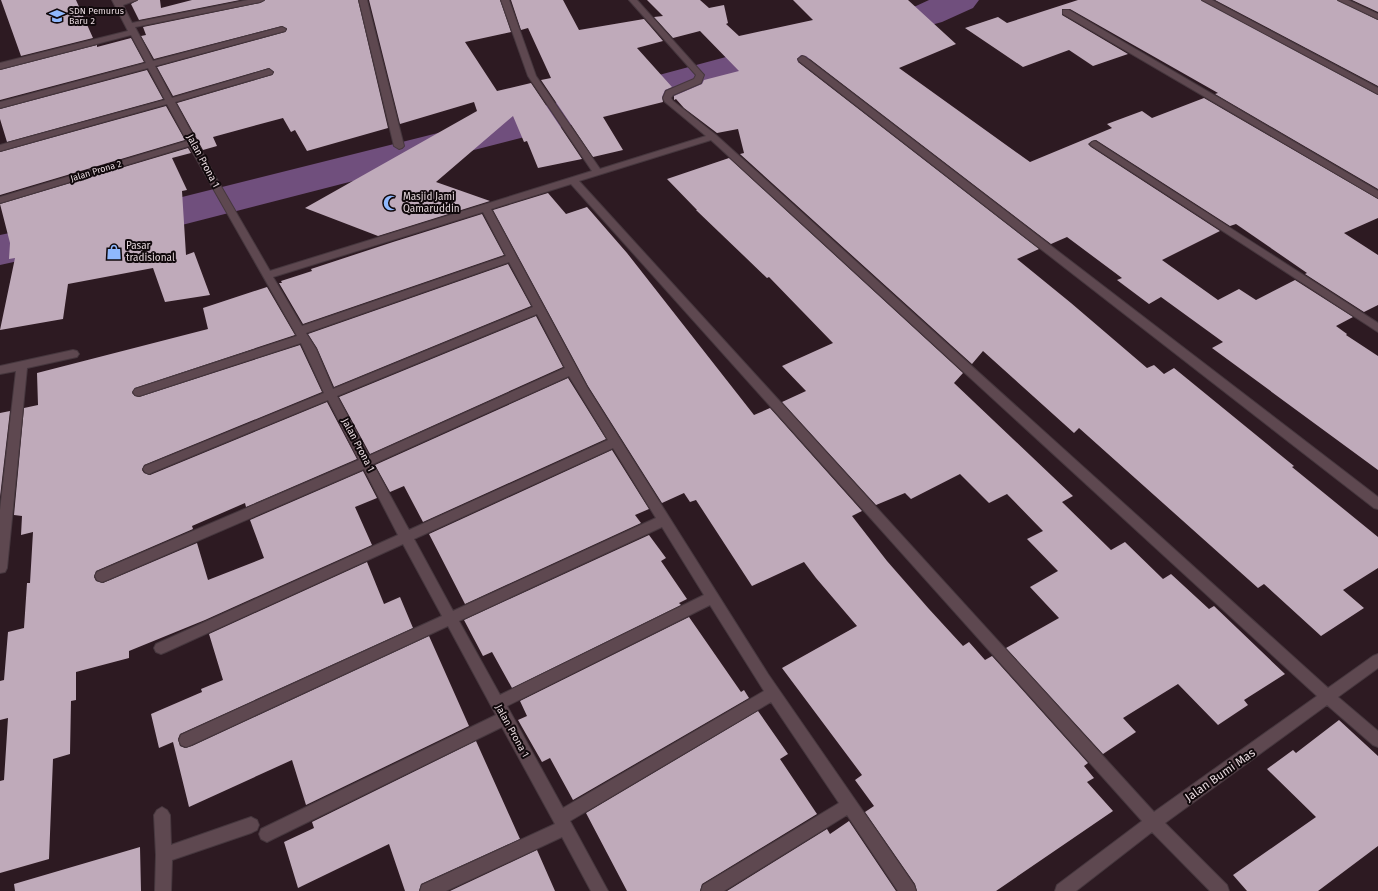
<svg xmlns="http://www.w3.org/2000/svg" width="1378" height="891" viewBox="0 0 1378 891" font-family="'Fira Sans',sans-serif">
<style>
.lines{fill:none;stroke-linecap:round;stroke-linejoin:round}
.river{fill:#704f7d;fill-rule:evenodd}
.building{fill:#bfaaba}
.minor-casing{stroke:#46373e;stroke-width:2}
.minor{fill:#5e4850;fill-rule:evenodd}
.labels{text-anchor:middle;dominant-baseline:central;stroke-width:4;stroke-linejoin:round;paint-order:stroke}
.far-poi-label{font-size:9px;fill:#e5d7dc;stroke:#10080b;text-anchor:start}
.far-street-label{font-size:9px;fill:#e5d7dc;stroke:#10080b}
.street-label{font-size:10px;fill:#e5d7dc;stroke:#10080b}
.poi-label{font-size:10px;fill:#e5d7dc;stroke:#10080b;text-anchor:start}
.near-street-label{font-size:12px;fill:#e5d7dc;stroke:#10080b}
</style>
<rect width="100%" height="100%" fill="#2d1a22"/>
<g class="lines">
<!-- river -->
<path class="river" d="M929 0H979L973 8 942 22 544 132 178 226 0 265V235L178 198 514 114 916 6Z"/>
</g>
<!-- building -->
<path class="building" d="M1 0H76L93 38 21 56Z
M138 0H160L161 8 192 0H240L139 20 131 4Z
M265 0H358L388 128 307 151 295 130 291 132 283 118 213 137 217 146 203 150 177 103 272 75 274 72 269 68 173 96 157 67 285 32 287 29 282 26 154 59 141 36 146 35 143 27 260 3Z
M369 0H500L511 32 465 42 497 91 531 83 582 159 538 168 527 141 524 142 513 116 436 182 490 201 378 236 305 208 477 111 474 102 400 124Z
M511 0H563L579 30 644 19 663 41 637 48 672 87 665 90 662 97 663 102 603 117 623 150 593 157 541 80 551 78 528 28 521 30Z
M647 0H700L709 8 724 5 728 23 726 24 739 36 813 20 793 0H908L956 44 899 68 1030 162 1112 128 1107 124 1142 111 1152 118 1204 98 1378 199V218L1344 233 1378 255V305L1364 312 1305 274 1307 273 1236 224 1230 226 1096 140 1092 141 1088 144 1091 147 1220 231 1162 260 1218 300 1239 289 1256 300 1295 280 1353 317 1336 326 1347 334 1346 335 1378 356V470L1212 348 1223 342 1161 297 1149 304 1117 280 1122 278 1067 237 1051 244 806 56 801 55 797 59 798 62 1039 249 1017 259 1071 303 1147 368 1154 365 1164 374 1174 368 1294 466 1292 467 1378 537V568L1343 590 1364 608 1321 636 1264 584 1258 588 1079 428 1074 433 983 351 972 364 740 154 744 153 738 129 717 133 684 108 676 99 674 100V96L702 84 704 80 739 71 700 31 673 38 654 17 663 16Z
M1078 0H1201L1378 95V189L1215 94 1218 93 1070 9H1062V15L1128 54 1093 66 1069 50 1023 67 965 28 998 17 1007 23Z
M1215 0H1337L1378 20V86Z
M1352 0H1378V12Z
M131 38 144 62 0 100V70L97 45V47Z
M147 70 163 99 7 142 0 119V109Z
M166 106 185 140 0 195V152Z
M188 148 191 153 172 158 187 190 182 191 186 255 194 252 210 295 165 302 153 268 68 284 63 319 0 330 15 258 9 259 10 243 0 204Z
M729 158 963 373 954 383 1073 496 1062 502 1111 550 1125 542 1163 579 1171 574 1209 609 1214 606 1285 674 1244 700 1248 705 1218 725 1178 684 1123 718 1136 732 1103 754 1006 648 1059 618 1030 587 1058 571 1027 539 1043 531 1007 494 989 503 960 474 911 499 905 493 876 505 782 402 806 391 782 366 833 343 769 277 767 278 696 210H697L667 179Z
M548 193 566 214 587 207 627 253 754 415 770 408 862 511 852 516 887 561 929 609 963 646 969 642 985 660 992 656 1088 763 1084 766 1094 778 1087 782 1113 811 996 891H917L915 884 865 812 874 806 855 780 862 775 782 668 857 626 816 578 804 562 752 586 696 500 690 502 684 493 662 503 588 386 493 210Z
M482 214 504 255 303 324 279 283H282L281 281 312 271 311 269 393 242Z
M508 264 531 306 334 387 317 348 308 334Z
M267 287 295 335 135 388 132 393 135 396 139 397 300 345 322 392 144 465 142 470 144 473 150 475 327 402 357 459 246 507 245 503 192 526 193 529 96 571 94 577 96 581 103 583 197 543 208 580 264 558 250 520 363 471 377 498 355 507 372 545 205 620 129 651V658L76 672V700L71 701 70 754 53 759 49 859 0 873V781L4 780 8 718 0 720V681L4 680 8 632 24 628 27 583H30L33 532 21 535 22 516 14 515 24 408 38 405 37 373 208 329 203 308Z
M536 316 563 367 370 454 339 397Z
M568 378 606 439 423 522 404 486 390 492 375 465Z
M10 411 0 497V413Z
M612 450 649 509 635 515 641 523 465 604 429 534Z
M649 535 666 558 661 561 687 599 679 603 681 605 512 688 492 652 483 656 464 620Z
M367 562 384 604 400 597 413 628 180 734 178 739 180 746 185 748 192 746 429 636 469 726 306 805 292 760 189 807 173 742 159 748 151 714 202 692 201 689 223 680 209 634Z
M689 617 741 692 744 690 749 698 573 800 550 758 542 762 518 720 527 716 520 701Z
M758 711 788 754 780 759 817 814 702 884 700 891H627L586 813Z
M1339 720 1378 756V846L1318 891H1247L1233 875 1316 817 1267 769 1293 750 1296 753Z
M476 741 520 839 421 884 419 891H405L389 844 298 888 284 842 314 828 312 822Z
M849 821 896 891H727L827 829 830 834Z
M140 847 141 891H15L14 884Z
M537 850 555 891H450Z"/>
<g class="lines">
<defs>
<path id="minor" d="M112 0H137L123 5 132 23 248 0H264L260 2 135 27 153 61 282 27 286 29 285 31 155 66 172 98 266 70 269 69 273 72 272 74 175 102 215 176 270 271 592 171 528 76 501 0H509L536 76 600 169 706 136 665 102 663 98 666 91 694 79 696 75 629 0H637L704 75 701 83 673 95 671 98 673 101 716 135 1328 688 1373 656 1378 654V668L1338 697 1378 731V747L1373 745 1327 705 1165 823 1227 885 1229 891H1210L1152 832 1076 891H1055L1057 885 1142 821 571 184 491 209 587 387 768 674 914 885 916 891H898L847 815 724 891H701L703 885 839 803 771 702 570 821 608 891H591L562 837 446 891H420L422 885 555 824 502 727 273 839 267 842 261 839 259 834 261 829 496 715 448 626 191 745 186 747 181 745 179 740 181 735 442 616 403 544 166 652 161 654 156 652 154 648 156 644 398 535 364 469 107 580 102 582 97 580 95 576 97 572 359 460 328 400 153 472 149 474 145 472 143 469 145 466 324 393 301 343 139 396 135 395 133 392 135 389 297 336 189 146 0 203V197L187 141 167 104 0 151V145L165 100 148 68 0 108V102L146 63 131 35 0 69V63L128 31ZM711 140 1317 696 1154 812 579 181ZM483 212 506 256 302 326 273 277ZM509 262 533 307 333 389 316 349 306 333ZM537 314 565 368 369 456 337 396ZM569 376 608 440 409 530 373 464ZM613 448 656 518 453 611 414 539ZM662 527 704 595 500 695 459 621ZM710 605 764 691 563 808 507 706Z
M359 0H367L404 146 402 148 399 149 394 146Z
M1202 0H1212L1378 88V94Z
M1338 0H1348L1378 14V19Z
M1063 10H1069L1378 191V198L1063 14Z
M802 56 805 57 1378 497V509L1374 508 799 61 798 59Z
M1095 141 1378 323V332L1092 146 1090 144 1092 142Z
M73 350 77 351 79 354 77 357 27 368 7 568 5 572 0 573V510L16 371 0 374V366Z
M162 807 167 810 170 815 171 845 251 817 257 820 259 825 257 830 251 833 172 860 171 891H155L156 855 154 815 157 810Z"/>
</defs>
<!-- minor casing -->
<use href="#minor" class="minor-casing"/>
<!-- minor -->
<use href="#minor" class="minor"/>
</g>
<!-- icons -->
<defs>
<symbol id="school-bare" viewBox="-9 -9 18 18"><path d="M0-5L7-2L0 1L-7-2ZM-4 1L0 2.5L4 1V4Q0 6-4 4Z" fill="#8fb8fd" stroke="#10080b" stroke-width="2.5" paint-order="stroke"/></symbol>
<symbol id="mosque-bare" viewBox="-9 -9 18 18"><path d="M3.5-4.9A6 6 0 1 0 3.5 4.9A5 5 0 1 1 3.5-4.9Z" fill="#8fb8fd" stroke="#10080b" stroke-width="2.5" paint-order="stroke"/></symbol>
<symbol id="shop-bare" viewBox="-9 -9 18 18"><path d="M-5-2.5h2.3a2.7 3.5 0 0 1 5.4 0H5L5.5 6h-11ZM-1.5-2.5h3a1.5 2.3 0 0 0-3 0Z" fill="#8fb8fd" stroke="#10080b" stroke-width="2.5" paint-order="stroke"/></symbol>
</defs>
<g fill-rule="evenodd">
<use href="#school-bare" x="46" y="5" width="22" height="22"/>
<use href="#mosque-bare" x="380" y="192" width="22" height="22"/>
<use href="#shop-bare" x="103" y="241" width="22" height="22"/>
</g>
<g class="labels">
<!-- far-poi labels -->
<g class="far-poi-label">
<text x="69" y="11">SDN Pemurus<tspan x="69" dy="10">Baru 2</tspan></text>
</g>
<!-- far-street labels -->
<g class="far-street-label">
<text transform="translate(96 171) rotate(-17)">Jalan Prona 2</text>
</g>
<!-- street labels -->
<g class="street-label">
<text transform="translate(203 161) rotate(62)">Jalan Prona 1</text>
<text transform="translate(358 445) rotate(62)">Jalan Prona 1</text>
<text transform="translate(512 731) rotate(61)">Jalan Prona 1</text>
</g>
<!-- poi labels -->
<g class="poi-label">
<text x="403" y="197">Masjid Jami<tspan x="403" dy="12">Qamaruddin</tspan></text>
<text x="126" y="246">Pasar<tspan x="126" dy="12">tradisional</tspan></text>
</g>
<!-- near-street labels -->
<g class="near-street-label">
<text transform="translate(1220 775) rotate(-35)">Jalan Bumi Mas</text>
</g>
</g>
</svg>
